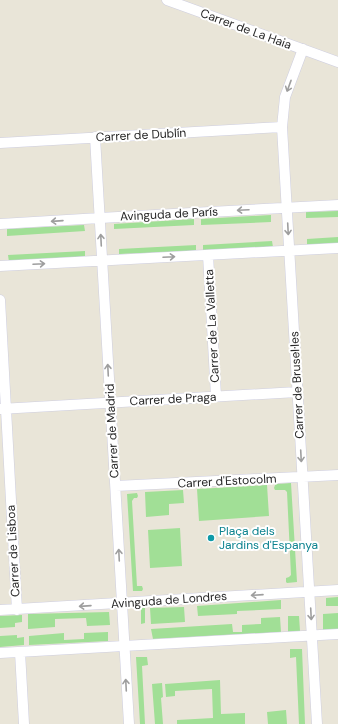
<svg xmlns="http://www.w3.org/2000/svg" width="338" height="724" viewBox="0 0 338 724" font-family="'DM Sans',sans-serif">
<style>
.green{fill:#a1df96}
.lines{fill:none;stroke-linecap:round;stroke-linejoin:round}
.street-casing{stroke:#cecee0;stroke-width:11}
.street{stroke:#fff;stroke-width:10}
.oneway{stroke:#9e9e9e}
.culture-dot{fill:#0f9aa8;stroke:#fff;stroke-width:1.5}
.labels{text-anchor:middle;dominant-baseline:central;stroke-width:4;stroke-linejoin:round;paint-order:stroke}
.street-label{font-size:12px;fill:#272727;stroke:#fff}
.culture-label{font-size:12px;fill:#0d838f;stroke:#fff;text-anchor:start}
</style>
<rect width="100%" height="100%" fill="#e9e5d8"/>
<!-- green -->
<path class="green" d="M338 211V217L306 218V212Z
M271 215V222L201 225V219Z
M194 219V225L114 229V224Z
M84 225 85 231 7 236V229Z
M338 237V244L307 245V239Z
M272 241 273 247 203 250V245Z
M196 245V251L119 254V249Z
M85 251V257L9 262 8 255Z
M291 483 297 582 287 583 286 582V578L289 577 291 575 287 492 285 490H275L274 488 275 485 277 484Z
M267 485 269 516 199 521 197 489Z
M183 490 184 503 169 504V515L146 517 145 492Z
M137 493 138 496 137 498H134L132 501 137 586H142L143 589 142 591H133L127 494Z
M180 528 182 566 150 568 148 530Z
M338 597V606H326V598Z
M281 600V609L237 611V614L198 616 197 606Z
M184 607 185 622 151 624 150 608Z
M141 608H145V623L141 624Z
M109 612 110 625 87 626 86 618 55 619V627L28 629V614Z
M338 613V629L323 630V614Z
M22 615V622L15 623V627L0 628V616Z
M288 616H299L300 631 288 632Z
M280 617 281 632 153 639 151 629 232 624 233 632H242V625L261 624V618Z
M108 632V641L29 645V636L64 633V640L84 639V633Z
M17 635V638L24 637V645L0 647V636Z
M290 649H302L305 724H299L296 657 290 658Z
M136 657H147L148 665 142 666 145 724H140Z
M220 680 221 714 245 713V724H177V720L213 718 212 689 175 691V696L166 697 165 684Z
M162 683 163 697 161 698 163 724H155L152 684Z
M286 710 287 724H268L267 712Z"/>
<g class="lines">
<defs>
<path id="street" d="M167 0 338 62
M303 49 285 97 282 127 317 724
M95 137 129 724
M0 143 282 127
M0 224 100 218 338 205
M208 255 216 396
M0 266 338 248
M0 300 17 610
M0 409 297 392
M116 486 338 475
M0 610 338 590
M20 652 24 724
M0 653 338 634"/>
</defs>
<!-- street casing -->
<use href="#street" class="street-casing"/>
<!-- street -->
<use href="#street" class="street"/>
</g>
<!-- one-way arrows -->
<defs><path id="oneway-shaft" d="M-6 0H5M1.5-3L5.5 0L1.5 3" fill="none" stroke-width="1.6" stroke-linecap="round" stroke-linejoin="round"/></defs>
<g class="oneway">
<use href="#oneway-shaft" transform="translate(289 86) rotate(110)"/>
<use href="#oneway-shaft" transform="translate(243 210) rotate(177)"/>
<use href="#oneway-shaft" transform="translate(57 221) rotate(176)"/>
<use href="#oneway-shaft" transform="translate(288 229) rotate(87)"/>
<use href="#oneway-shaft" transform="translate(101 240) rotate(-93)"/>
<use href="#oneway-shaft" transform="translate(169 257) rotate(-3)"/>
<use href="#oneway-shaft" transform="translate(39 264) rotate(-3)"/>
<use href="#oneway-shaft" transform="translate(108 370) rotate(-93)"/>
<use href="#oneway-shaft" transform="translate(301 456) rotate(87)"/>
<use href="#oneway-shaft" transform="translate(119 555) rotate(-93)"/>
<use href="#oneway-shaft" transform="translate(257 595) rotate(176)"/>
<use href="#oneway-shaft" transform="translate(85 606) rotate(176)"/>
<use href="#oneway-shaft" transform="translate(311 614) rotate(87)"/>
<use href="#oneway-shaft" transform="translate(126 685) rotate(-93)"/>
</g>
<!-- markers -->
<circle class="culture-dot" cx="211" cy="538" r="4"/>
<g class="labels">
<!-- street labels -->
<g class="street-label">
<text transform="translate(246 29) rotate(20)">Carrer de La Haia</text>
<text transform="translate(141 135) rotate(-3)">Carrer de Dublín</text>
<text transform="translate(169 214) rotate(-3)">Avinguda de París</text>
<text transform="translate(212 326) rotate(-93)">Carrer de La Valletta</text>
<text transform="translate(297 385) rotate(-93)">Carrer de Brusel·les</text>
<text transform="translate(173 399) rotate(-3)">Carrer de Praga</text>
<text transform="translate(112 431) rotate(-93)">Carrer de Madrid</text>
<text transform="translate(227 481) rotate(-3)">Carrer d'Estocolm</text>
<text transform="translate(13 551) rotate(-93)">Carrer de Lisboa</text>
<text transform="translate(169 600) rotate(-4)">Avinguda de Londres</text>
</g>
<!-- culture labels -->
<g class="culture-label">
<text x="219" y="531">Plaça dels<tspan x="219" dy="14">Jardins d'Espanya</tspan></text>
</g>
</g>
</svg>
